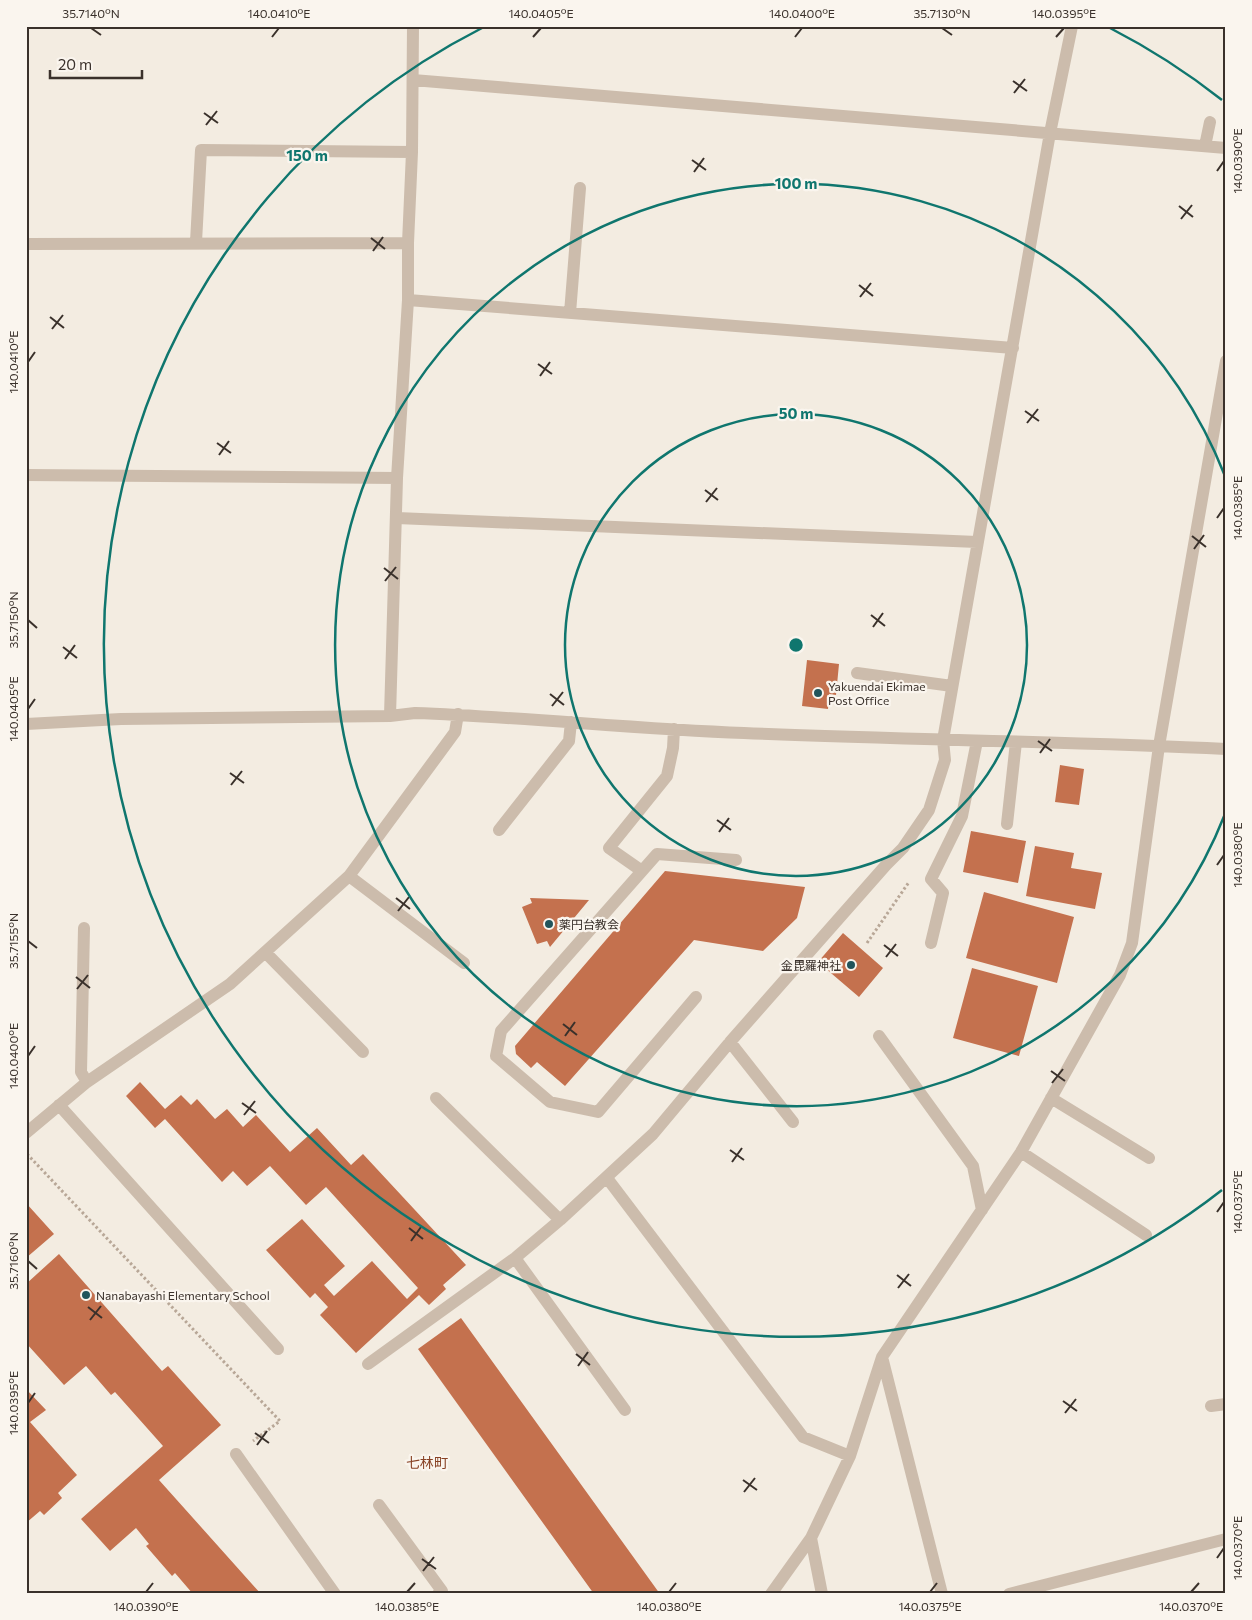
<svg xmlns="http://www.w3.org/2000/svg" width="1252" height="1620" viewBox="0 0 1252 1620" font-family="Commissioner,'Noto Sans JP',sans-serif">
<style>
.building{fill:#c4714e}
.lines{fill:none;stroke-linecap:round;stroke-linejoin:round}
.path{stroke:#b8a797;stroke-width:3;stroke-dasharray:2.5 2.5;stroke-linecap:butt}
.minor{stroke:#ccbcac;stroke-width:12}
.ticks{fill:none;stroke:#3a312b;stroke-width:2}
.ring{fill:none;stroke:#0f766e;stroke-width:2.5}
.poi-dot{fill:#21545b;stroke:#faf5ee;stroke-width:2}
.labels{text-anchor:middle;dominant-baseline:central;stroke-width:4.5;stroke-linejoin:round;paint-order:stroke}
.poi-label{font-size:12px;fill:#3a312b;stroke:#faf5ee;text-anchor:start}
.neighbourhood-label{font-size:14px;fill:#884225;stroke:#faf5ee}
.centre{fill:#0f766e;stroke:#faf5ee;stroke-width:2.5}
.ring-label{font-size:15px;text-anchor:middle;font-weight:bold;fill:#0f766e;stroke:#faf5ee;stroke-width:4.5;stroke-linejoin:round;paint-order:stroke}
.neatline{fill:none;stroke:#3a312b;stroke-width:2}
.ticks-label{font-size:12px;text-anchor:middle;fill:#3a312b}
</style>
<rect width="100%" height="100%" fill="#f3ece1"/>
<!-- building -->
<path class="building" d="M807 660 839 664 836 695 829 694 828 709 802 706Z
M1060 765 1084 769 1079 805 1055 802Z
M971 831 1026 841 1018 883 963 872Z
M1035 846 1074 853 1071 868 1102 873 1095 909 1026 896Z
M665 871 805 887 797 918 763 951 694 940 565 1086 537 1062 531 1068 516 1054 515 1046Z
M984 892 1074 917 1057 983 966 958Z
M530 898 589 900 550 947 547 941 537 944 522 907 532 903Z
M843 933 883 968 859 997 818 962Z
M972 968 1038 986 1019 1056 953 1038Z
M140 1082 165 1109 181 1095 191 1105 197 1099 215 1119 227 1109 243 1127 256 1115 290 1152 317 1128 351 1165 363 1154 466 1265 443 1285 446 1289 429 1305 419 1295 356 1353 320 1315 328 1307 315 1293 310 1298 266 1250 302 1219 345 1266 324 1285 334 1296 372 1261 407 1299 418 1288 326 1187 306 1205 270 1166 247 1186 233 1171 222 1182 165 1119 155 1128 126 1096Z
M26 1203 54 1234 26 1258Z
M59 1254 162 1371 168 1366 221 1425 159 1480 261 1594H193L175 1573 172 1576 146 1546 149 1544 136 1528 110 1551 81 1519 163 1446 115 1392 111 1395 86 1366 64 1385 26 1343V1284Z
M461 1318 660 1594H594L418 1349Z
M26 1389 46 1410 30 1422 77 1475 58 1493 62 1498 44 1515 40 1511 26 1523Z"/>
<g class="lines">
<!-- path -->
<path class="path" d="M867 943 909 882
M27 1154 280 1421 253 1441"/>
<!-- minor -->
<path class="minor" d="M413 80 1226 148
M1205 146 1210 122
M196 242 201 150 412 152
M26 244 408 243
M408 300 1013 348
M570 313 580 188
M26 475 397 478
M397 518 977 542
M857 673 952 686
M390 716 397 478 408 300V243L412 152 413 26
M26 724 121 719 390 716 415 713C525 717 634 729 744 733 905 740 1065 741 1226 749
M674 729 673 748 667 776 609 848 642 871 501 1031 496 1056 550 1102 598 1112 696 997
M1007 824 1016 742
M499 830 569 741 571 722
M642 871 657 854 736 860
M349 876 464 963
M84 928 81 1072 87 1082
M931 943 943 893 931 879 962 816 977 741
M265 952 363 1052
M879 1036 973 1166 982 1210
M730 1042 793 1122
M436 1098 560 1220
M1051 1098 1149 1158
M59 1105 278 1349
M26 1133 87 1082 230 984 349 876 455 732 458 714
M1021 1152 1146 1235
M607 1178 803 1437 850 1456
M515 1258 625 1410
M882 1357 942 1594
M368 1364 515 1258 560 1220 653 1134 730 1042 886 865 903 848 929 810 945 760 943 740 1050 133 1072 26
M1211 1406 1226 1404
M236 1454 335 1594
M379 1505 442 1591 438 1594
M811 1538 822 1594
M771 1594 811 1538 850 1456 882 1357 1021 1152 1120 975 1132 943 1159 746 1226 361
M1009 1594 1226 1539"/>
</g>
<!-- ticks -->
<path class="ticks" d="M91 28 101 35M942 28 952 35M272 37 279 28M533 37 541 28M795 37 802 28M1056 37 1064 28M1013 81 1027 91M1014 93 1025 79M204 113 218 123M206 125 217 111M692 160 706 170M1217 171 1224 161M694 172 704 158M1179 206 1193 217M1181 219 1192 205M371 238 385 249M373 251 383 237M859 285 873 296M860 297 871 283M50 317 64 328M52 329 63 315M28 362 35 352M538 364 552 374M540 376 550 362M1025 411 1039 421M1027 423 1038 409M217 443 231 453M219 455 229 441M705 490 718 500M706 502 717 488M1217 518 1224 508M1192 536 1206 547M1194 549 1204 535M384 568 398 579M385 581 396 567M871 615 885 626M28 620 37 628M873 627 883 613M63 647 77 658M65 659 75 645M550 694 564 705M552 706 563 692M28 709 35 699M1038 741 1052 751M1040 753 1050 739M230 773 244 783M231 785 242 771M717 820 731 830M719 832 729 818M1217 865 1224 855M396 898 410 909M398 911 409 897M28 941 37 948M884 945 898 956M886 957 896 944M76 977 90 988M77 989 88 975M563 1024 577 1035M565 1036 575 1022M28 1056 35 1046M1051 1071 1065 1081M1052 1083 1063 1069M242 1103 256 1113M244 1115 255 1101M730 1150 744 1160M732 1162 742 1148M1217 1212 1224 1202M409 1228 423 1239M411 1241 421 1227M28 1261 37 1269M897 1275 911 1286M898 1288 909 1274M88 1307 102 1318M90 1320 101 1306M576 1354 590 1365M578 1366 588 1352M1063 1401 1077 1411M28 1403 35 1393M1065 1413 1076 1399M255 1433 269 1443M257 1445 267 1431M743 1480 757 1490M744 1492 755 1478M1217 1558 1224 1548M422 1559 436 1569M423 1571 434 1557M146 1592 153 1583M407 1592 415 1583M669 1592 676 1583M930 1592 937 1583M1191 1592 1199 1583"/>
<!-- distance rings -->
<g class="ring">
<circle cx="796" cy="645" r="231"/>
<path d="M1225 814A461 461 0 1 1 1225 476"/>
<path d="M1222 1190A692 692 0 1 1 482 28M1110 28A692 692 0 0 1 1222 100"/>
</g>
<!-- markers -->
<g class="poi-dot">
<circle cx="818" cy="693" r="5"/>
<circle cx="549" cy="924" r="5"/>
<circle cx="851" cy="965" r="5"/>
<circle cx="86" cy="1295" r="5"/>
</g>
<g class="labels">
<!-- poi labels -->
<g class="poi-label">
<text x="828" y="686">Yakuendai Ekimae<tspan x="828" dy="14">Post Office</tspan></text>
<text x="559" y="924">薬円台教会</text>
<text x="841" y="965" text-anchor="end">金毘羅神社</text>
<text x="96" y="1295">Nanabayashi Elementary School</text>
</g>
<!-- neighbourhood labels -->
<g class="neighbourhood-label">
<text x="427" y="1462">七林町</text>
</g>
</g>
<circle cx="796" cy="645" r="8" class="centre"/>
<g class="ring-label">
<text x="307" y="161">150 m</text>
<text x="796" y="189">100 m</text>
<text x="796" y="419">50 m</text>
</g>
<!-- border -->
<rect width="1252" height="1620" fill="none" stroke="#faf5ee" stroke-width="55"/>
<!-- scale -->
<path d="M50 70v8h92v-8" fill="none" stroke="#3a312b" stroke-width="2.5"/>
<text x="58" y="70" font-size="15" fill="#3a312b" stroke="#faf5ee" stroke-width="4" paint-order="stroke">20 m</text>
<rect x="28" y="28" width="1196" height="1564" class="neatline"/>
<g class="ticks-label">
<text x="91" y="18">35.7140°N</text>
<text x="279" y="18">140.0410°E</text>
<text x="541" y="18">140.0405°E</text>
<text x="802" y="18">140.0400°E</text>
<text x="942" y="18">35.7130°N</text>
<text x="1064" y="18">140.0395°E</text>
<text transform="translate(1238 161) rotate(-90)" y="4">140.0390°E</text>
<text transform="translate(14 362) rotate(-90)" y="4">140.0410°E</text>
<text transform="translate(1238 508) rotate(-90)" y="4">140.0385°E</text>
<text transform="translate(14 620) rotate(-90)" y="4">35.7150°N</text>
<text transform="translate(14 709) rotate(-90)" y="4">140.0405°E</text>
<text transform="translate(1238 855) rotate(-90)" y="4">140.0380°E</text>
<text transform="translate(14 941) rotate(-90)" y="4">35.7155°N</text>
<text transform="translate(14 1056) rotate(-90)" y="4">140.0400°E</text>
<text transform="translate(1238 1202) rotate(-90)" y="4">140.0375°E</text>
<text transform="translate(14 1261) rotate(-90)" y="4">35.7160°N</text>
<text transform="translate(14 1403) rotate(-90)" y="4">140.0395°E</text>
<text transform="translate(1238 1548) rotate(-90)" y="4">140.0370°E</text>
<text x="146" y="1611">140.0390°E</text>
<text x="407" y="1611">140.0385°E</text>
<text x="669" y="1611">140.0380°E</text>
<text x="930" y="1611">140.0375°E</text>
<text x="1191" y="1611">140.0370°E</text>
</g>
</svg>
